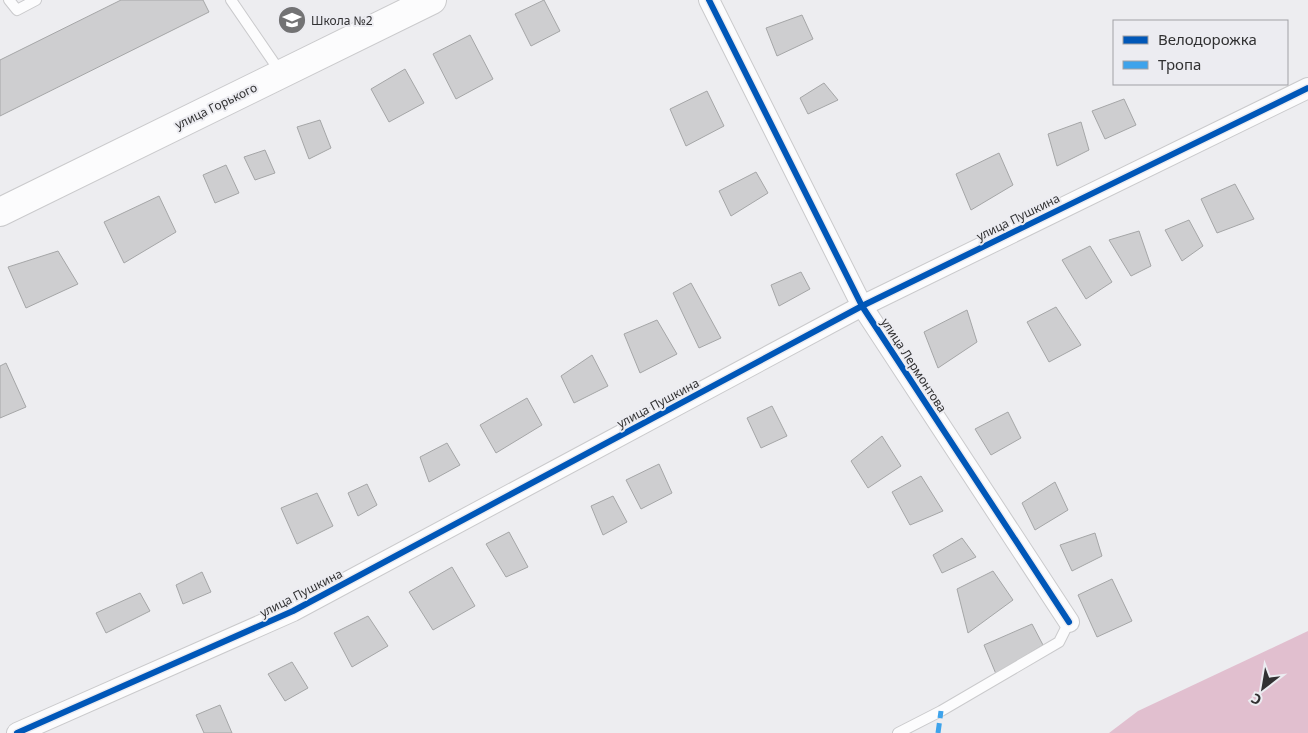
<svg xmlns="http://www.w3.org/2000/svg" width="1308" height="733" viewBox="0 0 1308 733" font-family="'Noto Sans',sans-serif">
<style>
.forest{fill:#e1bfcf}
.building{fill:#ceced0;stroke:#a5a6a7}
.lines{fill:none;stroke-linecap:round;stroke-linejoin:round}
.lane-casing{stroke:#cacacc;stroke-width:12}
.street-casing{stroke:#cacacc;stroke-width:22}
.secondary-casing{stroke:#cacacc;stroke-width:30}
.lane{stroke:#fcfcfd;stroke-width:10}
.street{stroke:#fcfcfd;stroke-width:20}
.secondary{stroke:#fcfcfd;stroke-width:28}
.quiet{stroke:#3ea3eb;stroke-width:5;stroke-dasharray:10 5;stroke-linecap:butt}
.cycleway-casing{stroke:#ececf1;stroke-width:9}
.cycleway{stroke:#0057b8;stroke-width:6}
.labels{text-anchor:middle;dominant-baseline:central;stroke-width:4;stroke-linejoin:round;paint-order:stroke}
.poi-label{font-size:12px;fill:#313132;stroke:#ececf1;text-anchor:start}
.street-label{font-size:12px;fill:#313132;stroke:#ececf1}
</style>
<rect width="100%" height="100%" fill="#ededf0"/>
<!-- forest -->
<path class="forest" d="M1308 631V733H1109L1138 711Z"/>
<!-- building -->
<path class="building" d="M121 0H203L209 12 0 116V60Z
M544 0 560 31 531 46 515 14Z
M802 15 813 39 777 56 766 28Z
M470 35 493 79 456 99 433 54Z
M405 69 424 103 389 122 371 89Z
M824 83 838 100 808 114 800 98Z
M707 91 724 126 686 146 670 109Z
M1124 99 1136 125 1105 139 1092 111Z
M320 120 331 148 309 159 297 127Z
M1081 122 1089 150 1057 166 1048 134Z
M265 150 275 173 255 180 244 157Z
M999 153 1013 185 971 210 956 174Z
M226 165 239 193 215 203 203 175Z
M756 172 768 193 731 216 719 191Z
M1235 184 1254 219 1217 233 1201 199Z
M159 196 176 232 124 263 104 222Z
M1189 220 1203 246 1182 261 1165 230Z
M1139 231 1151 266 1131 276 1109 240Z
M1090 246 1112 282 1086 299 1062 260Z
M58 251 78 284 26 308 8 267Z
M801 272 810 289 779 306 771 285Z
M691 283 721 338 699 348 673 293Z
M1056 307 1081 345 1049 362 1027 322Z
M967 310 977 342 938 368 924 332Z
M657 320 677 354 640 373 624 334Z
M592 355 608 386 574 403 561 376Z
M6 363 26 407 0 418V366Z
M527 398 542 425 496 453 480 425Z
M772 406 787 436 761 448 747 418Z
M1008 412 1021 438 991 455 975 429Z
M882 436 901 466 868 488 851 461Z
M447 443 460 465 429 482 420 457Z
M659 464 672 493 641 509 626 480Z
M921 476 943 511 910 525 892 492Z
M1055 482 1068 510 1035 530 1022 503Z
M367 484 377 505 358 516 348 493Z
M317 493 333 526 297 544 281 508Z
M613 496 627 522 603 535 591 506Z
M509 532 528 567 506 577 486 544Z
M1095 533 1102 556 1072 571 1060 545Z
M962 538 976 557 942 573 933 555Z
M452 567 475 606 433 630 409 592Z
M993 571 1013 600 968 633 957 589Z
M202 572 211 592 183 604 176 585Z
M1112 579 1132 621 1097 637 1078 595Z
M140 593 150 611 106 633 96 613Z
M368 616 388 646 352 667 334 633Z
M1032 624 1043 645 996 674 984 645Z
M292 662 308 688 285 701 268 674Z
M220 705 232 733H204L196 715Z"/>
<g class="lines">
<defs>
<path id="lane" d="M9 0 17 10 36 0
M231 0 281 73
M898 733 941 711 1059 642 1069 622"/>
<path id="street" d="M709 0 862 306 1069 622
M17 733 293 611 862 306 1308 88"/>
<path id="secondary" d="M0 212 432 0"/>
</defs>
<!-- lane casing -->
<use href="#lane" class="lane-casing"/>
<!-- street casing -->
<use href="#street" class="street-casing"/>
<!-- secondary casing -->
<use href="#secondary" class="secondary-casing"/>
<!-- lane -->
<use href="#lane" class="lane"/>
<!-- street -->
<use href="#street" class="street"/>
<!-- secondary -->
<use href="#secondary" class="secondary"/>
<!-- quiet -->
<path class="quiet" d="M938 733 941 711"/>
<defs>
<path id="cycleway" d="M709 0 862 306 1069 622
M17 733 293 611 862 306 1308 88"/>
</defs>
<!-- cycleway casing -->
<use href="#cycleway" class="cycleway-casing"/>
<!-- cycleway -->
<use href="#cycleway" class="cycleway"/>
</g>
<!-- icons -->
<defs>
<symbol id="school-disc" viewBox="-11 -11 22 22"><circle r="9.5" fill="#737374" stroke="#ececf1"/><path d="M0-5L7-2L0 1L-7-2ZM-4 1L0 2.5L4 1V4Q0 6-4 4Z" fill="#fff"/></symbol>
</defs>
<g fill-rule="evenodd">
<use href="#school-disc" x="276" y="4" width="32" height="32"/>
</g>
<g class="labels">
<!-- poi labels -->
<g class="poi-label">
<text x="311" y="20">Школа №2</text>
</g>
<!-- street labels -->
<g class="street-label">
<text transform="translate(216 106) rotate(-26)">улица Горького</text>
<text transform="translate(1018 217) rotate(-26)">улица Пушкина</text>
<text transform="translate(914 365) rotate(57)">улица Лермонтова</text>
<text transform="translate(658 403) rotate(-28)">улица Пушкина</text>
<text transform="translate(301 593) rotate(-27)">улица Пушкина</text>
</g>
</g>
<!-- legend -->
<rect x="1113" y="20" width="175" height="65" fill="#ececf1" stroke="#a1a1a5"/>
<rect x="1123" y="36" width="25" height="8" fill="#0057b8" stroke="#a1a1a5"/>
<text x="1158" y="45" font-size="15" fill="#313132">Велодорожка</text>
<rect x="1123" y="61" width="25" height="8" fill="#3ea3eb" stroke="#a1a1a5"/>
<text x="1158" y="70" font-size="15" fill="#313132">Тропа</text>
<!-- north arrow -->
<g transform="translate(1263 688) rotate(211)" stroke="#ececf1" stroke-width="4" paint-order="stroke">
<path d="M0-4L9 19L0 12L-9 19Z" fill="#313132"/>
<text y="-8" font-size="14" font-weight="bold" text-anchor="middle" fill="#313132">С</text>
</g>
</svg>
